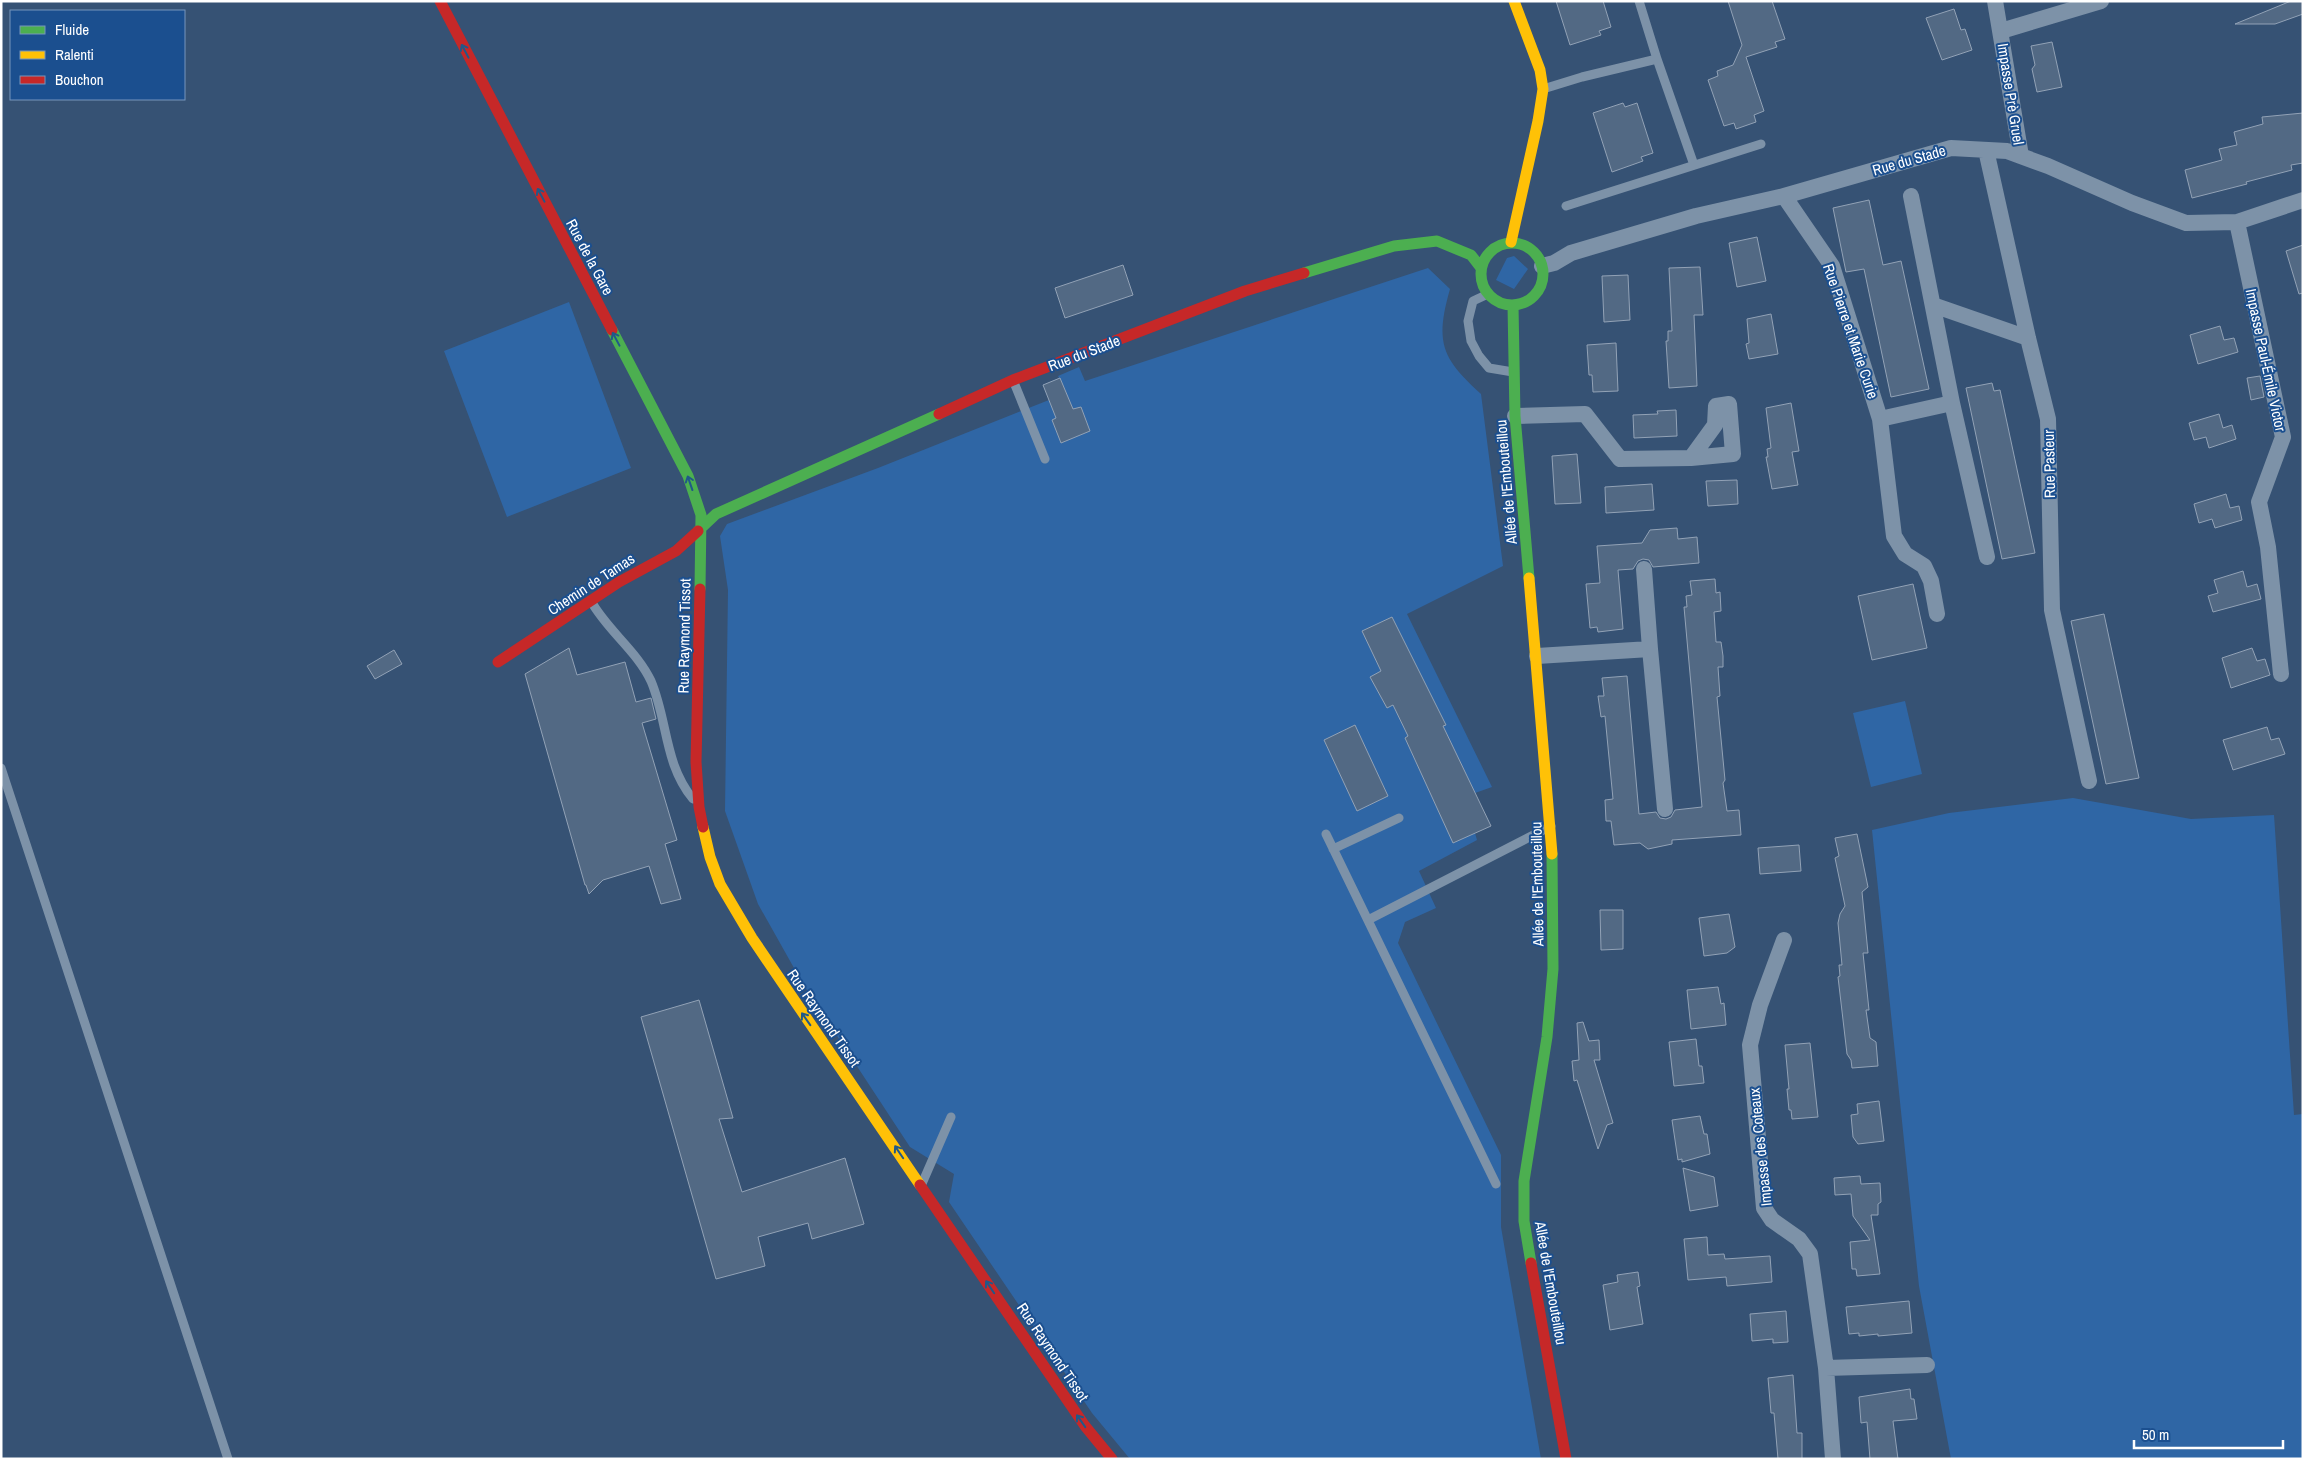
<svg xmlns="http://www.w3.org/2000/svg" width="2304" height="1460" viewBox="0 0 2304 1460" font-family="'Archivo Narrow',sans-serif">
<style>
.green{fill:#2f66a5}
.building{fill:#526984;stroke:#92a2b6}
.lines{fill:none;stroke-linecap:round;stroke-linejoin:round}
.lane{stroke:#7d92a8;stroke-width:9}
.street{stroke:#7d92a8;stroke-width:16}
.fast{stroke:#4caf50;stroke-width:11}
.slow{stroke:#ffc107;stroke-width:11}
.jam{stroke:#c62828;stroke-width:11}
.oneway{stroke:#205989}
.labels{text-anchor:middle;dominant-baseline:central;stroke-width:4;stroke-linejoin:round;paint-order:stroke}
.street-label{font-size:15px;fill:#fff;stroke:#1b4f8f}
</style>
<rect width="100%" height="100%" fill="#365274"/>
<!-- green -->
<path class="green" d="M1514 256 1528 269 1514 289 1496 280 1507 258Z
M1428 268 1450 289C1435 342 1441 358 1481 394L1503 566 1407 614 1492 787 1475 793V833L1477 840 1419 871 1436 908 1405 922 1398 943 1501 1155V1227L1541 1459H1130L1092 1413 949 1202 954 1174 910 1147 803 984 758 904 725 811 728 590 720 536 727 524 878 468 1049 400 1043 385 1059 378 1058 376 1079 367 1085 381Z
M569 302 631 468 507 517 444 351Z
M1905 701 1922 774 1871 787 1853 713Z
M2073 798 2191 819 2274 815 2294 1115 2303 1114V1459H1951L1919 1286 1872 830 1949 813Z"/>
<!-- building -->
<path class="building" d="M1556 1H1603L1611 27 1599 31 1601 35 1570 45Z
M1728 1H1772L1785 39 1775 42 1777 47 1746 57 1764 111 1754 115 1756 122 1736 129 1734 123 1724 126 1708 80 1718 76 1717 71 1733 65 1742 45Z
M2291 1H2303V14L2275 24H2235Z
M1954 9 1961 30 1965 29 1972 50 1942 60 1926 18Z
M2052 42 2062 87 2037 92 2032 69 2035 65 2031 46Z
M1623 103 1625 107 1637 103 1653 153 1641 157 1643 161 1612 172 1593 113Z
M2303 113V163L2291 165 2292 170 2246 182 2247 184 2192 198 2185 170 2222 160 2219 149 2237 145 2234 132 2263 124 2262 117Z
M1869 200 1883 265 1901 261 1929 389 1891 397 1864 269 1846 272 1833 208Z
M1757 237 1766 281 1737 287 1729 243Z
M2303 245V293L2299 294 2286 251Z
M1123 265 1133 295 1065 318 1055 288Z
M1700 267 1703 315H1694L1697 386 1669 388 1666 341H1668V331H1672L1669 268Z
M1628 275 1630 320 1604 322 1602 276Z
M1771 314 1778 354 1749 359 1746 344 1749 343 1747 319Z
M2220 326 2224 340 2234 338 2238 352 2198 364 2190 335Z
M1616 343 1618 391 1593 392 1592 375H1589L1587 345Z
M2260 376 2264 397 2251 400 2247 378Z
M1060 378 1073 409 1081 407 1090 431 1061 443 1052 420 1056 418 1043 385Z
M1992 383 1994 391 2000 390 2035 553 2002 559 1966 388Z
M1791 403 1799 451 1792 452 1798 485 1772 489 1766 457H1768L1767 449 1771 448 1766 408Z
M1676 410 1677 436 1634 438 1633 415 1658 414 1657 411Z
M2219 414 2223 428 2232 425 2236 439 2209 448 2206 437 2194 440 2189 423Z
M1577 454 1581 503 1555 504 1552 456Z
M1737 480 1738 504 1708 506 1706 481Z
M1652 484 1654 510 1606 513 1605 487Z
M2226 494 2230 508 2239 506 2242 520 2215 528 2212 519 2199 523 2194 504Z
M1677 528 1678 539 1697 537 1699 563 1653 567 1649 560 1643 559 1638 561 1633 569 1618 570 1623 629 1598 632 1597 627 1590 628 1586 584 1600 583 1597 546 1642 543 1650 530Z
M2243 571 2247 587 2257 584 2261 599 2213 612 2208 596 2218 593 2214 580Z
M1715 579 1716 593 1720 592 1721 611 1714 612 1716 642H1721L1723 656V667H1718L1720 696 1717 697 1725 780 1723 783 1727 811 1739 810 1741 835 1672 840V844L1648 849 1640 843 1614 845 1611 821H1606L1605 800 1613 799 1605 716 1601 717 1598 696H1604L1602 678 1627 676 1639 814 1656 812 1660 818 1666 819 1671 817 1675 810 1702 807 1684 607H1687L1686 596 1692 595 1690 581Z
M1913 584 1927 648 1872 660 1858 596Z
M2104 614 2139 778 2106 784 2071 621Z
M1392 617 1446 725 1443 726 1491 826 1453 843 1405 738 1408 736 1393 705 1387 708 1370 677 1381 671 1362 631Z
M569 648 577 675 625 662 636 702 651 698 656 719 642 723 677 840 665 844 681 899 661 904 649 866 603 880 589 894 586 885H585L525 674Z
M2252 648 2257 661 2265 659 2270 675 2231 688 2222 658Z
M394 650 402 664 375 679 367 666Z
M1355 725 1388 796 1357 811 1324 740Z
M2267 727 2271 740 2279 738 2285 754 2233 770 2223 740Z
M1857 834 1868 887 1862 892 1868 953H1863L1869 1010H1866L1870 1038 1876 1042 1878 1066 1852 1068 1851 1060 1847 1054 1838 977 1840 976 1839 965H1842L1838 923 1840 914 1845 906 1835 858 1839 856 1835 838Z
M1799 845 1801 871 1760 874 1758 848Z
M1600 910H1623V949L1601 950Z
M1729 914 1735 947 1727 953 1704 956 1699 918Z
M1718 987 1721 1004 1724 1003 1726 1025 1691 1029 1687 990Z
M699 1000 733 1118 719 1119 742 1192 845 1158 864 1224 812 1239 808 1223 758 1237 765 1266 716 1279 641 1017Z
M1583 1022 1589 1041 1599 1040 1600 1060H1594L1613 1123 1607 1125 1598 1149 1577 1080 1574 1081 1572 1061 1579 1060 1577 1023Z
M1696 1039 1699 1066H1702L1704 1083 1674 1086 1669 1042Z
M1810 1043 1818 1117 1792 1119 1791 1110H1789L1787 1089H1789L1785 1045Z
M1879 1101 1884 1141 1858 1144 1853 1137 1851 1115 1858 1114 1857 1104Z
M1700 1116 1704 1134H1707L1710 1154 1682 1162V1159L1678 1160 1672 1120Z
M1683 1168 1714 1177 1718 1206 1690 1211Z
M1860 1176 1861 1184 1880 1183 1881 1202 1878 1204V1215H1871L1880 1274 1857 1276 1856 1269H1852L1850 1242 1870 1240 1853 1216 1851 1194 1835 1195 1834 1178Z
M1707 1237 1708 1255 1724 1254 1725 1259 1770 1256 1772 1282 1727 1286 1726 1277 1688 1280 1684 1239Z
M1638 1272 1640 1286 1637 1287 1643 1324 1610 1330 1603 1285 1618 1282 1617 1275Z
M1909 1301 1912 1333 1878 1336V1334L1859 1336V1333L1849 1334 1846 1307Z
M1786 1311 1788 1342 1773 1343V1339L1752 1341 1750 1314Z
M1793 1375 1797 1433H1802V1459H1778L1774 1413H1771L1768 1378Z
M1910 1389 1911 1399H1914L1917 1419 1893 1421 1898 1459H1870L1867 1422 1861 1423 1859 1397Z"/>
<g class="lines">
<!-- lane -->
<path class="lane" d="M1639 1 1657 59
M1543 89 1582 77 1657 59 1694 165
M1566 206 1761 144
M1488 294 1473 301 1468 321 1471 341 1479 356 1489 368 1513 372
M1013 380 1045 459
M591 601C607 630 637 651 651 681 668 721 664 764 693 799
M1 768 228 1459
M1326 834 1496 1184
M1333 849 1399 818
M1368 920 1551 826
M921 1186 951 1117"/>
<!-- street -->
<path class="street" d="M1995 1 2021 156
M2001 31 2101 1
M1986 150 2028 338 2048 419 2052 610 2089 781
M1784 196 1832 266 1880 419 1894 536 1905 554 1924 566 1931 581 1937 614
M1911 196 1952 403 1987 557
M2237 222 2283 437 2259 502 2268 547 2281 674
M1542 266 1554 263 1571 253 1696 216 1784 196 1951 148 2007 151 2048 166 2132 203 2186 223 2237 222 2303 200
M1933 305 2028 338
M1515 416 1585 414 1620 459 1691 458 1733 454 1729 404 1716 406 1715 425 1691 458
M1880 419 1952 403
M1644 569 1650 649 1665 809
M1537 656 1650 649
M1784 940 1760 1005 1750 1045 1764 1208 1772 1220 1799 1239 1810 1254 1826 1368 1833 1459
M1826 1368 1927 1365"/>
<!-- fast -->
<path class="fast" d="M1481 274a31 31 0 1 1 62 0a31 31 0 1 1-62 0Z
M1304 273 1394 246 1437 241 1471 255 1481 268
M1513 305 1515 416 1529 578
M612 330 688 476 701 515 700 589
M698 531 716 514 939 414
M1531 1263 1524 1221V1181L1547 1037 1553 969 1552 854"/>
<!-- slow -->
<path class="slow" d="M1511 242 1538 121 1543 89 1540 70 1514 1
M1529 578 1552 854
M703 827 710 857 720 884 752 938 920 1185"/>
<!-- jam -->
<path class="jam" d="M440 1 612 330
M939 414 1013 380 1245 291 1304 273
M700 589 696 762 699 807 703 827
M498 662 619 582 676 551 698 531
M920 1185 1085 1426 1112 1459
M1531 1263 1566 1459"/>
</g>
<!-- one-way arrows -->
<defs><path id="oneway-shaft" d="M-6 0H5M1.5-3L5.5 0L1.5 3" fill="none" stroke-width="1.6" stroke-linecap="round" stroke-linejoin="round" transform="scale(1.25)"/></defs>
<g class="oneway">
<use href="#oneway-shaft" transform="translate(465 51) rotate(-118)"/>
<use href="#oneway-shaft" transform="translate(541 195) rotate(-118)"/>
<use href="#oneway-shaft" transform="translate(616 339) rotate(-118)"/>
<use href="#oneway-shaft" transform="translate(690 483) rotate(-109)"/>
<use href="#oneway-shaft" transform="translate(806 1019) rotate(-125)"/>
<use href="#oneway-shaft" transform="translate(899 1152) rotate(-124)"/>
<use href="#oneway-shaft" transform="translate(990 1287) rotate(-124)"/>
<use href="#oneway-shaft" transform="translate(1081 1421) rotate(-125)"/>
</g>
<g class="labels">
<!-- street labels -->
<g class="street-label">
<text transform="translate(2011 94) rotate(81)">Impasse Prè Gruel</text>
<text transform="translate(1909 160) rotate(-16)">Rue du Stade</text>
<text transform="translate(590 257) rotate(62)">Rue de la Gare</text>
<text transform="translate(1851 331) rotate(71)">Rue Pierre et Marie Curie</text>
<text transform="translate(1084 353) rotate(-21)">Rue du Stade</text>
<text transform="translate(2266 360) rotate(78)">Impasse Paul-Émile Victor</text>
<text transform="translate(2049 464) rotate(-91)">Rue Pasteur</text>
<text transform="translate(1506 482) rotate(-95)">Allée de l'Embouteillou</text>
<text transform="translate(591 584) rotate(-33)">Chemin de Tamas</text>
<text transform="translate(684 636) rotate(-89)">Rue Raymond Tissot</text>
<text transform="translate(1537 884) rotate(-91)">Allée de l'Embouteillou</text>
<text transform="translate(824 1018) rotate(55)">Rue Raymond Tissot</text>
<text transform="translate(1760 1147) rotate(-96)">Impasse des Coteaux</text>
<text transform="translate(1551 1283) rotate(80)">Allée de l'Embouteillou</text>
<text transform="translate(1053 1352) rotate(56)">Rue Raymond Tissot</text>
</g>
</g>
<!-- border -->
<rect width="2304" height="1460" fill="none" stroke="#ffffff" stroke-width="5"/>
<!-- legend -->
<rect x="10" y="10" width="175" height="90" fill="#1b4f8f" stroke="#7695bc"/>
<rect x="20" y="26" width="25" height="8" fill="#4caf50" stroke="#7695bc"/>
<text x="55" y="35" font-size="15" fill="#ffffff">Fluide</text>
<rect x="20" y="51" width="25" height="8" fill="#ffc107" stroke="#7695bc"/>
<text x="55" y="60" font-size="15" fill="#ffffff">Ralenti</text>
<rect x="20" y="76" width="25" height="8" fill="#c62828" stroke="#7695bc"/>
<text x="55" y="85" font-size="15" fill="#ffffff">Bouchon</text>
<!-- scale -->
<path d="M2134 1440v8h149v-8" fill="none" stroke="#ffffff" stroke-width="2.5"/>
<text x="2142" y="1440" font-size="15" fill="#ffffff" stroke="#1b4f8f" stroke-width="4" paint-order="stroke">50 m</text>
</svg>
